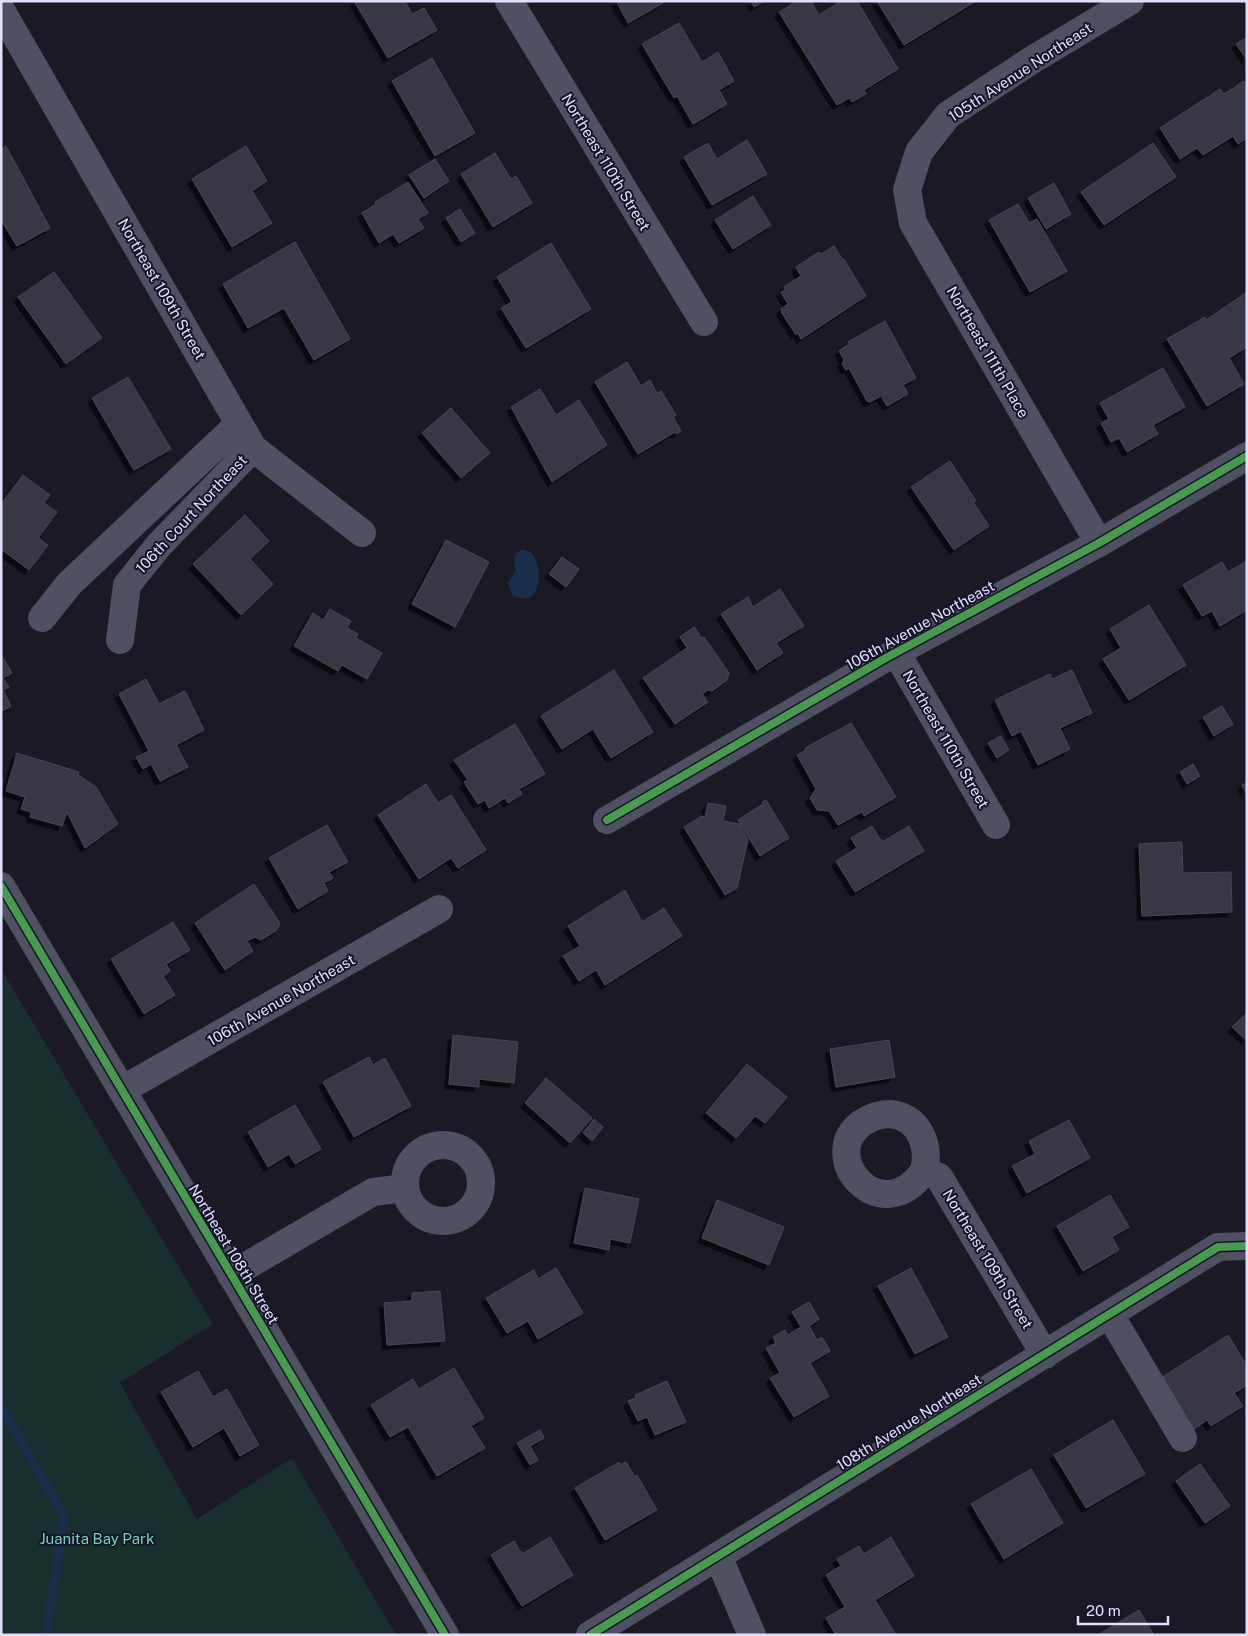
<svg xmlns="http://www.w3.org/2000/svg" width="1248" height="1636" viewBox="0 0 1248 1636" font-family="'Public Sans',sans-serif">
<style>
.green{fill:#182f2e}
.water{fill:#182e4a}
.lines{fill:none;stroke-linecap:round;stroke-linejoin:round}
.stream{stroke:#182e4a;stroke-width:9}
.building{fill:#393845;stroke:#474556;filter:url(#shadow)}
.minor{stroke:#505063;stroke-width:28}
.cycleway-casing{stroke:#161429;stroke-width:11}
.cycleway{stroke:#469c4c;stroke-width:8}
.labels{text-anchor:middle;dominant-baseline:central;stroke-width:4;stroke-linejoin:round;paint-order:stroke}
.street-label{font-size:15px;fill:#e1e0fb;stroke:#161429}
.park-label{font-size:15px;fill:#73d4b5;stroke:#161429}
</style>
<defs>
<filter id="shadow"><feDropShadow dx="-4.5" dy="4.5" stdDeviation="0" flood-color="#0009"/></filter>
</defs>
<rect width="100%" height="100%" fill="#1a1924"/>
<!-- green -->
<path class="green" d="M1 969 213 1324 120 1383 197 1519 292 1458 396 1635H1Z"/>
<!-- water -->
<path class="water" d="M523 549 532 553C541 567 543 587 529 599L513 597 508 583 516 570C514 561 512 553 523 549Z"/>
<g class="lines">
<!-- stream -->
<path class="stream" d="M1 1406 64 1516 46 1635"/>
</g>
<!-- building -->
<path class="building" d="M354 1H405L412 14 424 8 437 30 388 58Z
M616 1H662L663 3 628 23Z
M751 1H764L754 7Z
M797 1H811L819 15 841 1H857L898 69 864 90 866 94 852 102 849 98 837 105 779 12Z
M877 1H976L904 45Z
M679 23 702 62 718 52 734 81 719 90 727 104 693 124 677 96 674 98 642 44Z
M1247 37V60L1236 44Z
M432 58 475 133 435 156 392 81Z
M1244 81 1247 85V138L1238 144 1233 136 1203 155 1197 148 1180 159 1160 128 1220 89 1224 94Z
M747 140 767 174 712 205 684 157 708 143 717 159Z
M1153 143 1176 177 1104 225 1081 192Z
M6 146 50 228 17 246 1 220V149Z
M246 146 267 181 252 191 272 223 232 247 192 179Z
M495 153 511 179 516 176 532 203 493 227 461 174Z
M435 159 449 181 424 198 409 175Z
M408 182 428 213 418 219 424 228 399 243 393 234 379 243 362 213 376 204 375 202Z
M1054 183 1071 214 1046 229 1028 198Z
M753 196 771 225 733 249 715 220Z
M1018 204 1029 223 1037 219 1067 271 1030 292 989 220Z
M460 209 475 233 461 242 446 218Z
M295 242 350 339 314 360 284 308 248 328 223 284Z
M551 243 591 309 526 348 501 308 512 302 497 277Z
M834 246 843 260 844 259 866 296 801 339 798 333 796 335 782 313 781 309 788 304 781 292 786 290 784 287 801 276 796 267 819 252 821 254Z
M54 272 102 338 66 364 18 297Z
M1247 292V347L1229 358 1244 384 1207 406 1167 339 1205 317 1206 320Z
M885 321 916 378 903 385 908 394 887 406 881 396 870 402 867 401 849 368 846 370 842 364 844 360 839 351 849 344 848 342Z
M627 362 641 386 650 380 657 393 661 391 676 415 673 417 681 431 676 434 675 432 638 454 595 382Z
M1163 368 1185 407 1153 425 1158 434 1127 452 1119 438 1111 442 1101 423 1109 419 1100 403Z
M128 377 171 449 134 470 92 398Z
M540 389 556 415 579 400 607 445 552 482 511 407Z
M451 408 490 453 461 478 422 433Z
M950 461 976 501 973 502 989 526 954 550 911 487Z
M23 475 50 495 44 503 57 512 38 538 48 545 29 570 1 549V504Z
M245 515 269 541 250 559 273 584 241 615 193 564Z
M446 540 489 562 455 627 412 604Z
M562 557 579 569 566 587 549 574Z
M1247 561V610L1220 626 1212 611 1202 616 1183 585 1222 562 1228 572Z
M780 589 804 626 776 643 783 653 757 670 721 614 748 597 753 607Z
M1149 605 1186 665 1129 700 1103 659 1121 648 1110 629Z
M330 609 351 621 347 628 358 634 356 638 382 653 367 679 342 665 338 671 294 646 313 613 323 620Z
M694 627 702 638 704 637 729 673 727 680 712 691 708 690 702 694 708 702 675 724 643 678 687 648 680 637Z
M1 654 12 673 3 678 9 687 3 690 11 706 1 712Z
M614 670 653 732 611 758 593 729 562 749 541 716Z
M1072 670 1092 713 1060 728 1070 749 1038 765 1021 731 1012 736 995 700 1050 674 1052 679Z
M146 679 159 704 185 691 204 730 176 745 188 767 160 781 151 764 143 769 136 757 149 751 119 694Z
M1222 706 1233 724 1214 736 1203 717Z
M851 723 896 797 864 816 862 812 838 825 829 811 817 810 810 798 816 789 797 755 806 750 805 748Z
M515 724 545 774 519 789 522 794 508 803 505 798 489 808 485 800 478 804 464 782 468 780 454 760Z
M1001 736 1009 750 997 758 988 743Z
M17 753 79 772 78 775 96 787 118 824 85 848 67 812 62 826 30 817 31 812 21 809 25 797 6 791Z
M1193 764 1200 776 1187 784 1180 772Z
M1247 783V794L1242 785Z
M426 784 438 803 451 795 486 850 458 868 451 858 419 879 378 815Z
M766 800 789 838 760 856 738 820 763 804 762 802Z
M708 803 726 806 723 821 739 824 748 840 737 888 725 895 684 827 702 816 705 817Z
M327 825 348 862 329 872 333 878 324 883 328 891 298 909 269 858Z
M872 826 882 842 909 826 924 851 855 892 836 861 857 848 851 838Z
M1182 842 1183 873 1231 872 1232 912 1142 916 1139 844Z
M254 884 280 923 277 930 261 940 255 937 247 941 253 951 225 970 195 923Z
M625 890 642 922 664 908 682 936 605 985 596 970 579 981 563 956 580 946 568 926Z
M173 922 190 950 166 964 170 971 163 976 175 995 144 1014 111 959Z
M1247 1013V1041L1232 1027Z
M453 1035 518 1042 514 1083 479 1079V1087L449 1084Z
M889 1040 895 1077 836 1087 830 1049Z
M369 1057 373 1065 385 1058 411 1106 354 1137 323 1082Z
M747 1064 787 1097 765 1123 755 1116 736 1138 706 1113Z
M546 1078 592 1118 570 1143 525 1103Z
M295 1105 321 1149 295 1164 289 1154 268 1167 248 1132Z
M594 1119 603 1127 592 1141 583 1133Z
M1069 1120 1090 1158 1027 1193 1012 1166 1035 1154 1029 1141Z
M585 1188 639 1199 630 1243 610 1239 609 1250 574 1243Z
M1110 1195 1129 1227 1112 1237 1119 1250 1083 1271 1057 1226Z
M717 1200 784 1227 769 1265 702 1238Z
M556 1268 583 1313 538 1339 528 1321 507 1333 486 1298 534 1270 538 1279Z
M911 1268 948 1337 915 1354 878 1286Z
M440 1291 445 1341 387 1345 384 1303 412 1301V1293Z
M809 1302 819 1319 809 1326 817 1340 822 1337 830 1351 810 1363 829 1396 794 1417 770 1378 780 1373 766 1348 776 1343 773 1337 785 1330 788 1335 801 1327 792 1312Z
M1228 1335 1247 1366V1385L1234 1393 1243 1406 1211 1426 1207 1420 1193 1430 1161 1378Z
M454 1368 484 1418 471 1426 485 1448 437 1476 408 1427 390 1437 371 1405 413 1379 419 1389Z
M198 1371 213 1397 227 1389 259 1445 240 1456 224 1428 193 1447 161 1392Z
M667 1381 686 1422 655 1435 647 1417 638 1421 628 1401 636 1398 635 1395Z
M1113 1420 1145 1474 1086 1508 1054 1455Z
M540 1430 544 1438 530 1446 538 1460 530 1465 517 1443Z
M619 1462 621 1465 626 1462 635 1477 637 1475 657 1510 605 1540 575 1488Z
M1200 1464 1230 1506 1205 1523 1176 1481Z
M1031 1469 1063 1523 1004 1559 971 1504Z
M550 1537 573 1575 522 1606 491 1555 514 1541 522 1554Z
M891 1537 914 1576 875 1600 896 1635H836L826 1618 845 1607 826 1575 841 1566 837 1559 859 1546 864 1554Z
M1139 1610 1154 1635H1098Z"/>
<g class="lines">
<!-- minor -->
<path class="minor" d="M509 1 704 322
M1 10 253 448 362 533
M1099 543 913 223 907 190 919 152 948 115 1032 60 1130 1
M42 618 69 584 239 424
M120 640 127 585 159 545 253 448
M896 652 996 825
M607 820 884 659 1099 543 1247 456
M1 886 445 1635
M122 1090 439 909
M405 1183a38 38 0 1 1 76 0a38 38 0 1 1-76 0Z
M924 1171C881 1232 816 1156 862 1123 871 1117 880 1114 890 1114 920 1117 930 1146 924 1171L939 1177 1045 1355
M231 1275 373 1192 405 1188
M1110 1315 1183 1438
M718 1556 752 1635
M590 1635 1218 1247 1247 1246"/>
<defs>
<path id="cycleway" d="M607 820 884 659 1099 543 1247 456
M1 886 445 1635
M590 1635 1218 1247 1247 1246"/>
</defs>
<!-- cycleway casing -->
<use href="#cycleway" class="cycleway-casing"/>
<!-- cycleway -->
<use href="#cycleway" class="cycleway"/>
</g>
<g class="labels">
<!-- street labels -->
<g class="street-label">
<text transform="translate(1020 72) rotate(-33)">105th Avenue Northeast</text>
<text transform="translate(606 162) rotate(59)">Northeast 110th Street</text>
<text transform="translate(162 289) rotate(60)">Northeast 109th Street</text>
<text transform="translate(988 352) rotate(60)">Northeast 111th Place</text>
<text transform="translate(191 514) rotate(-47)">106th Court Northeast</text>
<text transform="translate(920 625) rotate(-29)">106th Avenue Northeast</text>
<text transform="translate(946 739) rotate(60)">Northeast 110th Street</text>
<text transform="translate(281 1000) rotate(-30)">106th Avenue Northeast</text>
<text transform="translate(234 1254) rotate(59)">Northeast 108th Street</text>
<text transform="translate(988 1259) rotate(59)">Northeast 109th Street</text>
<text transform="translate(909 1422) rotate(-32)">108th Avenue Northeast</text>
</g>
<!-- park labels -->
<g class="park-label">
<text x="97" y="1538">Juanita Bay Park</text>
</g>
</g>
<!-- border -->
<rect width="1248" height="1636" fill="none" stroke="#e1e0fb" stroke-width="5"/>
<!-- scale -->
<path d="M1078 1616v8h90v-8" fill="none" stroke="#e1e0fb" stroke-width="2.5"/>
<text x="1086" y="1616" font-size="15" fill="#e1e0fb" stroke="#161429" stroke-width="4" paint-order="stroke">20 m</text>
</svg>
